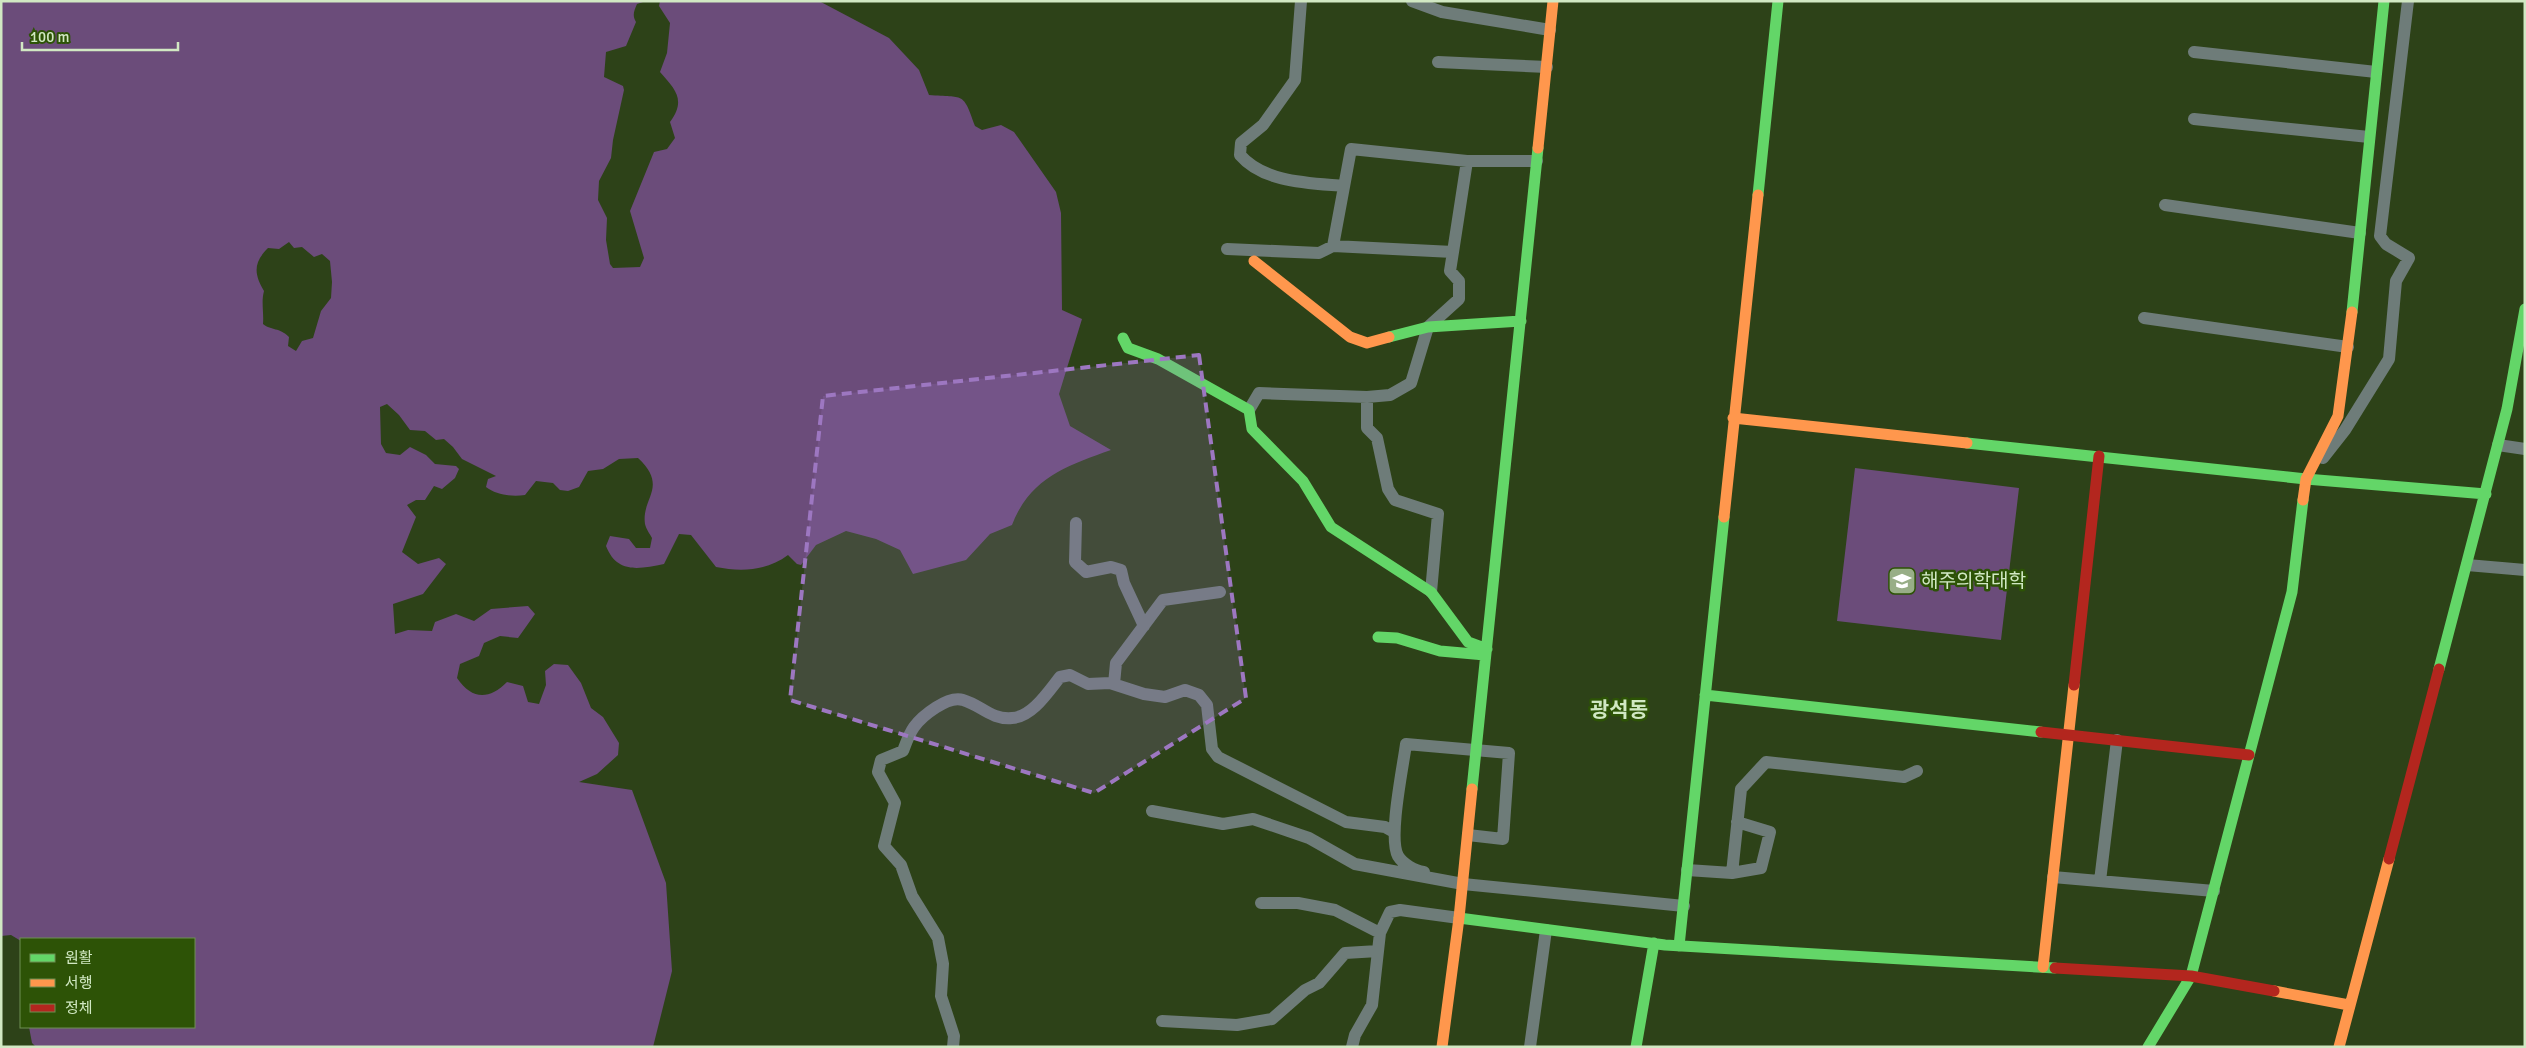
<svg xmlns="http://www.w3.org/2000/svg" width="2526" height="1048" viewBox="0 0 2526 1048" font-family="Signika,'Noto Sans KR',sans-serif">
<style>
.green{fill:#6b4c7a;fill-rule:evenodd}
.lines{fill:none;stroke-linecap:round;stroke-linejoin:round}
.street{stroke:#6e7c79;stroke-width:12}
.fast{stroke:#63d668;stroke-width:11}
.slow{stroke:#ff974d;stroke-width:11}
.jam{stroke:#b3261e;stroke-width:11}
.marked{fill:#9d77c1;fill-opacity:0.2;stroke:#9d77c1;stroke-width:4;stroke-dasharray:10 6;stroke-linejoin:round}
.labels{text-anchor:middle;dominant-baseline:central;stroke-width:5;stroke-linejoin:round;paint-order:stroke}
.poi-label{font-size:19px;fill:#d1e8c3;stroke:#2d5306;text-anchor:start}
.quarter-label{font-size:21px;font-weight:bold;fill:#d1e8c3;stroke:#2d5306}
</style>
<rect width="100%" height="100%" fill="#2d4218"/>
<!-- green -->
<path class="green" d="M1 1H646L637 4C634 11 632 15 636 22L626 46 606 52 604 77 623 86 624 90 613 140 611 158 599 181 598 200 607 218 606 240 610 264 613 268 640 267 644 258 630 211 654 152 667 149 675 138 670 122C686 100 676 90 660 72L667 53 670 23 659 6 660 1H819L889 38 919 70 929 95C964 98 963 91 975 126L982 130 1001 125 1014 132 1056 192 1061 213 1062 310 1082 319 1059 394 1070 426 1111 450C1066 466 1030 478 1012 525L990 534 966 560 913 574 900 550 876 539 846 531 816 545 801 565 797 564 788 555C767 571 741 572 716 567L691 535 679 534 664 564C639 569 617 574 606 546L610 536 629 539 636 548H650L652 538C650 534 646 529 645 524 641 498 669 487 638 458L619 459 603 469 588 471 579 487 568 491 560 490 553 483 536 481 525 495C512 497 496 495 486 487L488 479 496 476 462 459 453 447 444 439 436 440 425 431 410 430 399 415 387 404 380 407 381 444 386 453 400 455 410 447 426 455 435 464 456 466 459 469 455 478 442 489 434 486 425 500H416L407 505 416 517 402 552 418 564 439 558 446 564 423 594 393 604 395 634 408 630 432 631 435 622 456 614 474 621 491 609 528 606 535 614 518 638 500 636 484 643 479 656 460 664 457 678C472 700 489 700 507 682L523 686 528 702 539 704 546 685 545 671 554 664 568 665 581 683 591 708 603 717 619 743 618 755 597 774 579 782 632 790 666 883 672 971 653 1047H36L32 1043 29 1027H194V939H21V941L11 935 1 936ZM289 242 294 248 302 247 314 257 322 254 330 261 332 282 331 298 321 311 313 338 302 341 296 351 288 346 289 337C279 327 272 331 263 324 264 312 261 302 264 291 254 274 253 263 268 248L279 249Z
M1855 468 2019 488 2001 640 1837 621Z"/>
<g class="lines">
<!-- street -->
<path class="street" d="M1301 1 1295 80 1263 125 1241 143 1240 155C1264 183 1310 183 1344 186
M1412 1 1442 12 1550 30
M2194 52 2376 72
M1438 62 1547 67
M2194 119 2369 137
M2165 205 2360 233
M1333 246 1351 149 1467 161H1537
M1227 249 1319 253 1333 246 1453 252 1467 161
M2144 318 2348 347
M1367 397V428L1377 438 1388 489 1395 500 1438 514 1431 592
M1249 410 1259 393 1367 397 1390 395 1411 383 1428 327 1459 299V281L1450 271 1453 252
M2498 445 2525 449
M2323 458 2345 430 2389 359 2396 281 2409 258 2386 244 2380 236 2408 1
M1076 523 1075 562 1086 572 1111 567 1121 570 1124 583 1144 626
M2467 565 2525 570
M1114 684 1116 663 1163 600 1220 592
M1152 811 1223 824 1253 819 1309 838 1355 864 1463 884 1684 906
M1687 870 1732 873 1741 789 1766 762 1904 777 1917 771
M1424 872C1415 871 1403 864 1398 856 1388 838 1403 767 1406 744L1509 753 1503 839 1468 835
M1732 873 1761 868 1770 832 1737 822
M2053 877 2214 891
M2100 881 2117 740
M1261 903H1298L1335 910 1380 933
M1162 1021 1237 1025 1272 1019 1305 990 1319 983 1345 953 1378 951
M953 1047 954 1036 941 996 943 964 938 938 912 896 901 865 884 846 895 803 878 772 881 760 903 751C906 743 909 734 914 727 922 716 948 695 963 700 981 705 991 720 1012 718 1032 717 1048 692 1060 677L1070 675 1088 684 1110 683 1144 694 1165 697 1185 690 1199 695 1207 705 1212 749 1218 757 1346 822 1385 827 1394 832
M1352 1047 1355 1035 1372 1005 1380 933 1390 912 1400 910 1459 918
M1530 1047 1546 930"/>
<!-- fast -->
<path class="fast" d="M1758 195 1778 1
M2352 312 2384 1
M1389 337 1428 327 1521 321
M1123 338 1128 348 1158 359 1249 410 1252 429 1303 481 1331 527 1431 592 1468 642 1487 649
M1967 443 2306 479 2486 494
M1378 637 1397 638 1440 651 1485 655
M2439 669 2507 409 2525 309
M1705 695 2041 732
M1472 789 1538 148
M1459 918 1665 945 2055 968
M1679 946 1724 517
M1636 1047 1654 943
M2148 1047 2191 976 2292 592 2303 500"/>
<!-- slow -->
<path class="slow" d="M1538 148 1553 1
M1254 261 1350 337 1367 343 1389 337
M1733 418 1967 443
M2303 500 2306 479 2338 416 2352 312
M1724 517 1758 195
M2043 967 2074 685
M2274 991 2349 1005
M1442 1047 1459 918 1472 789
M2339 1047 2389 859"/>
<!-- jam -->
<path class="jam" d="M2074 685 2099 456
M2041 732 2249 755
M2389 859 2439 669
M2055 968 2191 976 2274 991"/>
</g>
<!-- marked area -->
<path class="marked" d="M1199 355 1246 698 1094 793 790 700 823 396Z"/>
<!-- icons -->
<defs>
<symbol id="university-square" viewBox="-11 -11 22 22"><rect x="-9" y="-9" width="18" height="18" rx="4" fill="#98ae87" stroke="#2d5306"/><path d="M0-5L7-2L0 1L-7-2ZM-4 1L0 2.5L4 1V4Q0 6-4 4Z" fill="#fff"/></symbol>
</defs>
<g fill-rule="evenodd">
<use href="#university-square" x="1886" y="565" width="32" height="32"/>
</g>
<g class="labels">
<!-- poi labels -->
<g class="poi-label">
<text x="1921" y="581">해주의학대학</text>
</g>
<!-- quarter labels -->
<g class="quarter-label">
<text x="1619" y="710">광석동</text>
</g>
</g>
<!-- border -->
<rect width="2526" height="1048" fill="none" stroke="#d1e8c3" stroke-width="5"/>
<!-- legend -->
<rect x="20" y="938" width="175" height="90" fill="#2d5306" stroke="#6f8f52"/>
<rect x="30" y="954" width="25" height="8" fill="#63d668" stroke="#6f8f52"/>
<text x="65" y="963" font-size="15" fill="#d1e8c3">원활</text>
<rect x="30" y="979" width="25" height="8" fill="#ff974d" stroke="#6f8f52"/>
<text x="65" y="988" font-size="15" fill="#d1e8c3">서행</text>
<rect x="30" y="1004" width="25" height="8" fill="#b3261e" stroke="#6f8f52"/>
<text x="65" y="1013" font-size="15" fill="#d1e8c3">정체</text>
<!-- scale -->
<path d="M22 42v8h156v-8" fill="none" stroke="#d1e8c3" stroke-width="2.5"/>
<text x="30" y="42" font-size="15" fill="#d1e8c3" stroke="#2d5306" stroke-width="4" paint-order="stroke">100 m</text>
</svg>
